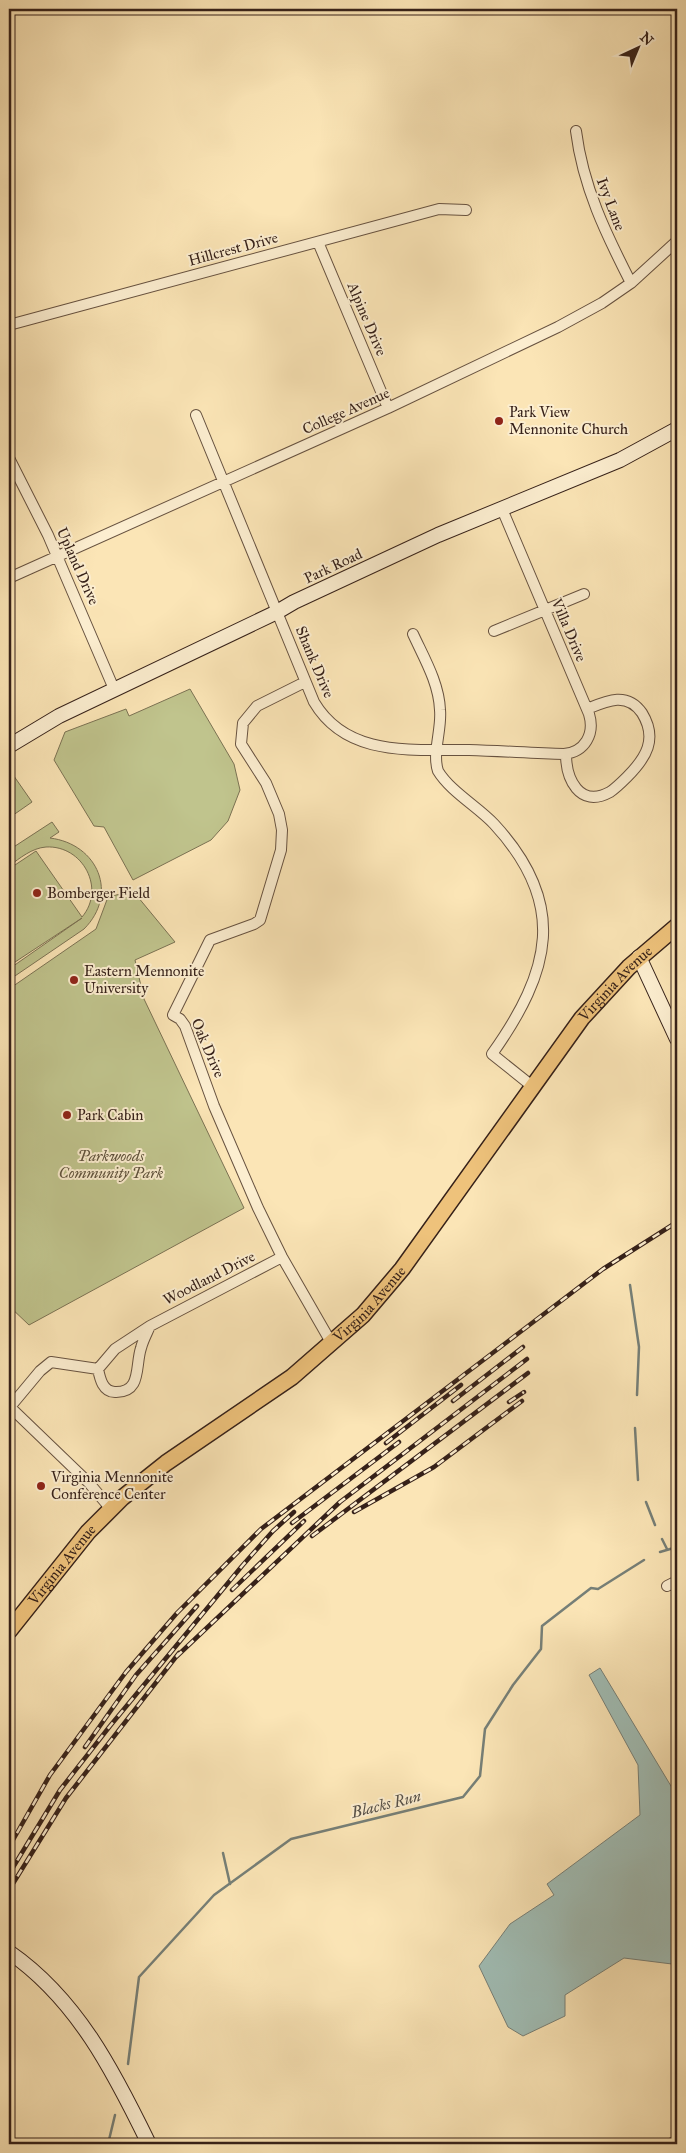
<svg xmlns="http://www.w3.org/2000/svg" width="686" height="2153" viewBox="0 0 686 2153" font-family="'IM FELL Great Primer',serif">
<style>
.green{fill:#c0c48d;stroke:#7b7253}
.water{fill:#a0bdb5;stroke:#767f77}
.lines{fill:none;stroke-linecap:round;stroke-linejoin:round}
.stream{stroke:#767f77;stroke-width:2.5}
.street-casing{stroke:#675240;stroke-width:12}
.secondary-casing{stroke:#362119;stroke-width:16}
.primary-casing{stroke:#362119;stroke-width:18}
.street{stroke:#fceed0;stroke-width:10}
.secondary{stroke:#fceed0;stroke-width:14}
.primary{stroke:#eec27b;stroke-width:15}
.rail-casing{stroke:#362119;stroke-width:4.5}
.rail{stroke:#fceed0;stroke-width:2.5;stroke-dasharray:8;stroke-linecap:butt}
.poi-dot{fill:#8f2418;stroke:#fceed0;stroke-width:2}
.labels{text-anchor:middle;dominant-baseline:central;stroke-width:4;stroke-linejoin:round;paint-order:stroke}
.street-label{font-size:15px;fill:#362119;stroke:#fceed0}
.poi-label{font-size:15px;fill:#362119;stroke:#fceed0;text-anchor:start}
.park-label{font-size:15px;font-style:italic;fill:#5f523c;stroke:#fceed0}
.water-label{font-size:16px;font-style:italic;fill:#565048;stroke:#fceed0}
</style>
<rect width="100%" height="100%" fill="#fbe5b6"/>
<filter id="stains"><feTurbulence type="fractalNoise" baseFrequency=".004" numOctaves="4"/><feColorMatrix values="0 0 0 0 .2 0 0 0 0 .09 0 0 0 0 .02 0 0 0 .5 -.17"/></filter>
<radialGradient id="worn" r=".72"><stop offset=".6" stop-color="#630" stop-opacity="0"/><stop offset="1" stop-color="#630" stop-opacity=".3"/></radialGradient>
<!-- green -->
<path class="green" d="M190 689 234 764 240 790 228 821 211 840 133 880 104 827 94 826 54 760 65 732 126 709 129 716Z
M9 769 32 802 9 818Z
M52 822 59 832 50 838C98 844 119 894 84 929L9 980V969L82 918 9 966V869L36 851 82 917C106 889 83 845 46 847 32 848 20 858 9 866V850Z
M133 891 175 942 135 960 144 999 244 1208 29 1325 9 1306V989L96 929 108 897Z"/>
<!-- water -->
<path class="water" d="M600 1668 677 1796V1961L672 1964 624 1958 565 1995V2016L523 2036 508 2027 479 1966 510 1924 554 1895 547 1884 640 1815 638 1765 589 1675Z"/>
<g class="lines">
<!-- stream -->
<path class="stream" d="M630 1285 639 1347 637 1395
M635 1428 638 1480
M646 1502 655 1525
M662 1539 667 1549
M660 1552 677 1547
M223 1853 230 1884
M128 2064 139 1977 214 1895 291 1839 463 1797 480 1776 485 1729 513 1685 541 1649 542 1626 591 1588 598 1589 644 1560
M108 2144 115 2115"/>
<defs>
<path id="street" d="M576 131C583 187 606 234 631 283
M318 242 388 408
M9 325 439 209 466 210
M196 415 314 702C347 758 413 749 469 750 501 751 532 753 564 754 585 752 595 734 589 714L502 509
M9 458 48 535 114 689
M9 578 388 408 558 327 602 303 631 283 677 241
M494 631 584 594
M413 634C424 658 439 683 440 710 442 729 432 753 438 771 450 791 478 807 494 824 568 904 551 971 492 1054L532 1086
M305 682 257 706 243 723 241 744 266 783 279 814 282 830 281 850 260 920 254 924 210 940 173 1015 180 1019 185 1026 214 1106 258 1208 282 1257 332 1344
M566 754C566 778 579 809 610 792 616 788 622 782 627 777 646 758 658 739 642 713 627 691 606 701 587 709
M150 1326 115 1349 98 1369C100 1379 103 1392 115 1392 142 1393 135 1366 141 1348 143 1340 147 1333 150 1326L282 1257
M9 1406 89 1483 110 1508
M10 1407 40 1371 51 1362 98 1369
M667 1586 677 1581
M670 2144 677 2141"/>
<path id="secondary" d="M9 746 59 716 277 612 294 602 438 535 620 460 677 429
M639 957 677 1039
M9 1952C77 1999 114 2072 149 2144"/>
<g id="primary">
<path id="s1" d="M9 1631 88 1532 122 1498 166 1463 292 1377 363 1315 402 1269 582 1018 629 967 677 926"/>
</g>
</defs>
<!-- street casing -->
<use href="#street" class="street-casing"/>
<!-- secondary casing -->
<use href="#secondary" class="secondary-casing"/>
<!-- primary casing -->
<use href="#primary" class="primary-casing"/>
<!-- street -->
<use href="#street" class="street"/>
<!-- secondary -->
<use href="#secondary" class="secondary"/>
<!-- primary -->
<use href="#primary" class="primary"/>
<defs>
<path id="rail" d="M453 1401 523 1347
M509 1402 524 1392
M386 1443 461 1385
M354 1512 434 1467 522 1401
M292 1523 399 1442
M312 1536 528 1373
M232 1590 304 1521
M176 1657 340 1502 527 1359
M85 1747 136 1675 197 1606
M9 1847 50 1775 126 1672 177 1613 261 1529 603 1269 677 1222
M9 1874 60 1790 110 1726 242 1566 273 1531 294 1512
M9 1890 66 1798 179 1653"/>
</defs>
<!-- rail casing -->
<use href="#rail" class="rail-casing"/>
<!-- rail -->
<use href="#rail" class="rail"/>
</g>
<!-- markers -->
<g class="poi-dot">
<circle cx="499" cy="421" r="5"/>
<circle cx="37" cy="893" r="5"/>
<circle cx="74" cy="980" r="5"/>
<circle cx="67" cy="1115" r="5"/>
<circle cx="41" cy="1486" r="5"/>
</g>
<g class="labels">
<!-- street labels -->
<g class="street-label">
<text transform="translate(611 204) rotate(69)">Ivy Lane</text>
<text transform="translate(233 249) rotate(-15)">Hillcrest Drive</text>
<text transform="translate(367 319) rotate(67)">Alpine Drive</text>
<text transform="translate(346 411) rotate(-24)">College Avenue</text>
<text transform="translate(78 566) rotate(66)">Upland Drive</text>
<text transform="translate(333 566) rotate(-25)">Park Road</text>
<text transform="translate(569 630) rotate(67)">Villa Drive</text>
<text transform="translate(315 662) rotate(67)">Shank Drive</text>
<text stroke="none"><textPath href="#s1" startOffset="895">Virginia Avenue</textPath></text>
<text transform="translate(208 1048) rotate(67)">Oak Drive</text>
<text transform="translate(209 1278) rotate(-27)">Woodland Drive</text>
<text stroke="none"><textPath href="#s1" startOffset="490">Virginia Avenue</textPath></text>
<text stroke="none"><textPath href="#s1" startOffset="85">Virginia Avenue</textPath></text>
</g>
<!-- poi labels -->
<g class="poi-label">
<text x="509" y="412">Park View<tspan x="509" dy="17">Mennonite Church</tspan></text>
<text x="47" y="893">Bomberger Field</text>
<text x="84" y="971">Eastern Mennonite<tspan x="84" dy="17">University</tspan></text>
<text x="77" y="1115">Park Cabin</text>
<text x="51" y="1477">Virginia Mennonite<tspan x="51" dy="17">Conference Center</tspan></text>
</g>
<!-- park labels -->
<g class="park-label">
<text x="111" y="1156">Parkwoods<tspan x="111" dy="17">Community Park</tspan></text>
</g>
<!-- water labels -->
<g class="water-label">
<text transform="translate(386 1804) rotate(-14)">Blacks Run</text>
</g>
</g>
<!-- margin -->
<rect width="686" height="2153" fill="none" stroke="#fbe5b6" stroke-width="30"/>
<rect x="10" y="10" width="666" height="2133" fill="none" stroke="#362119" stroke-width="2.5"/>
<rect x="15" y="15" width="656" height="2123" fill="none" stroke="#362119"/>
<!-- north arrow -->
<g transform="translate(638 48) rotate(44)" stroke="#fceed0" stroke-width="4" paint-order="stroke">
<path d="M0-4L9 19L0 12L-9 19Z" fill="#362119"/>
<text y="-8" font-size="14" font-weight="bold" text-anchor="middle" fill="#362119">N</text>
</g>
<rect width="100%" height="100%" filter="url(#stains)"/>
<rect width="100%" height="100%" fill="url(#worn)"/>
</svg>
